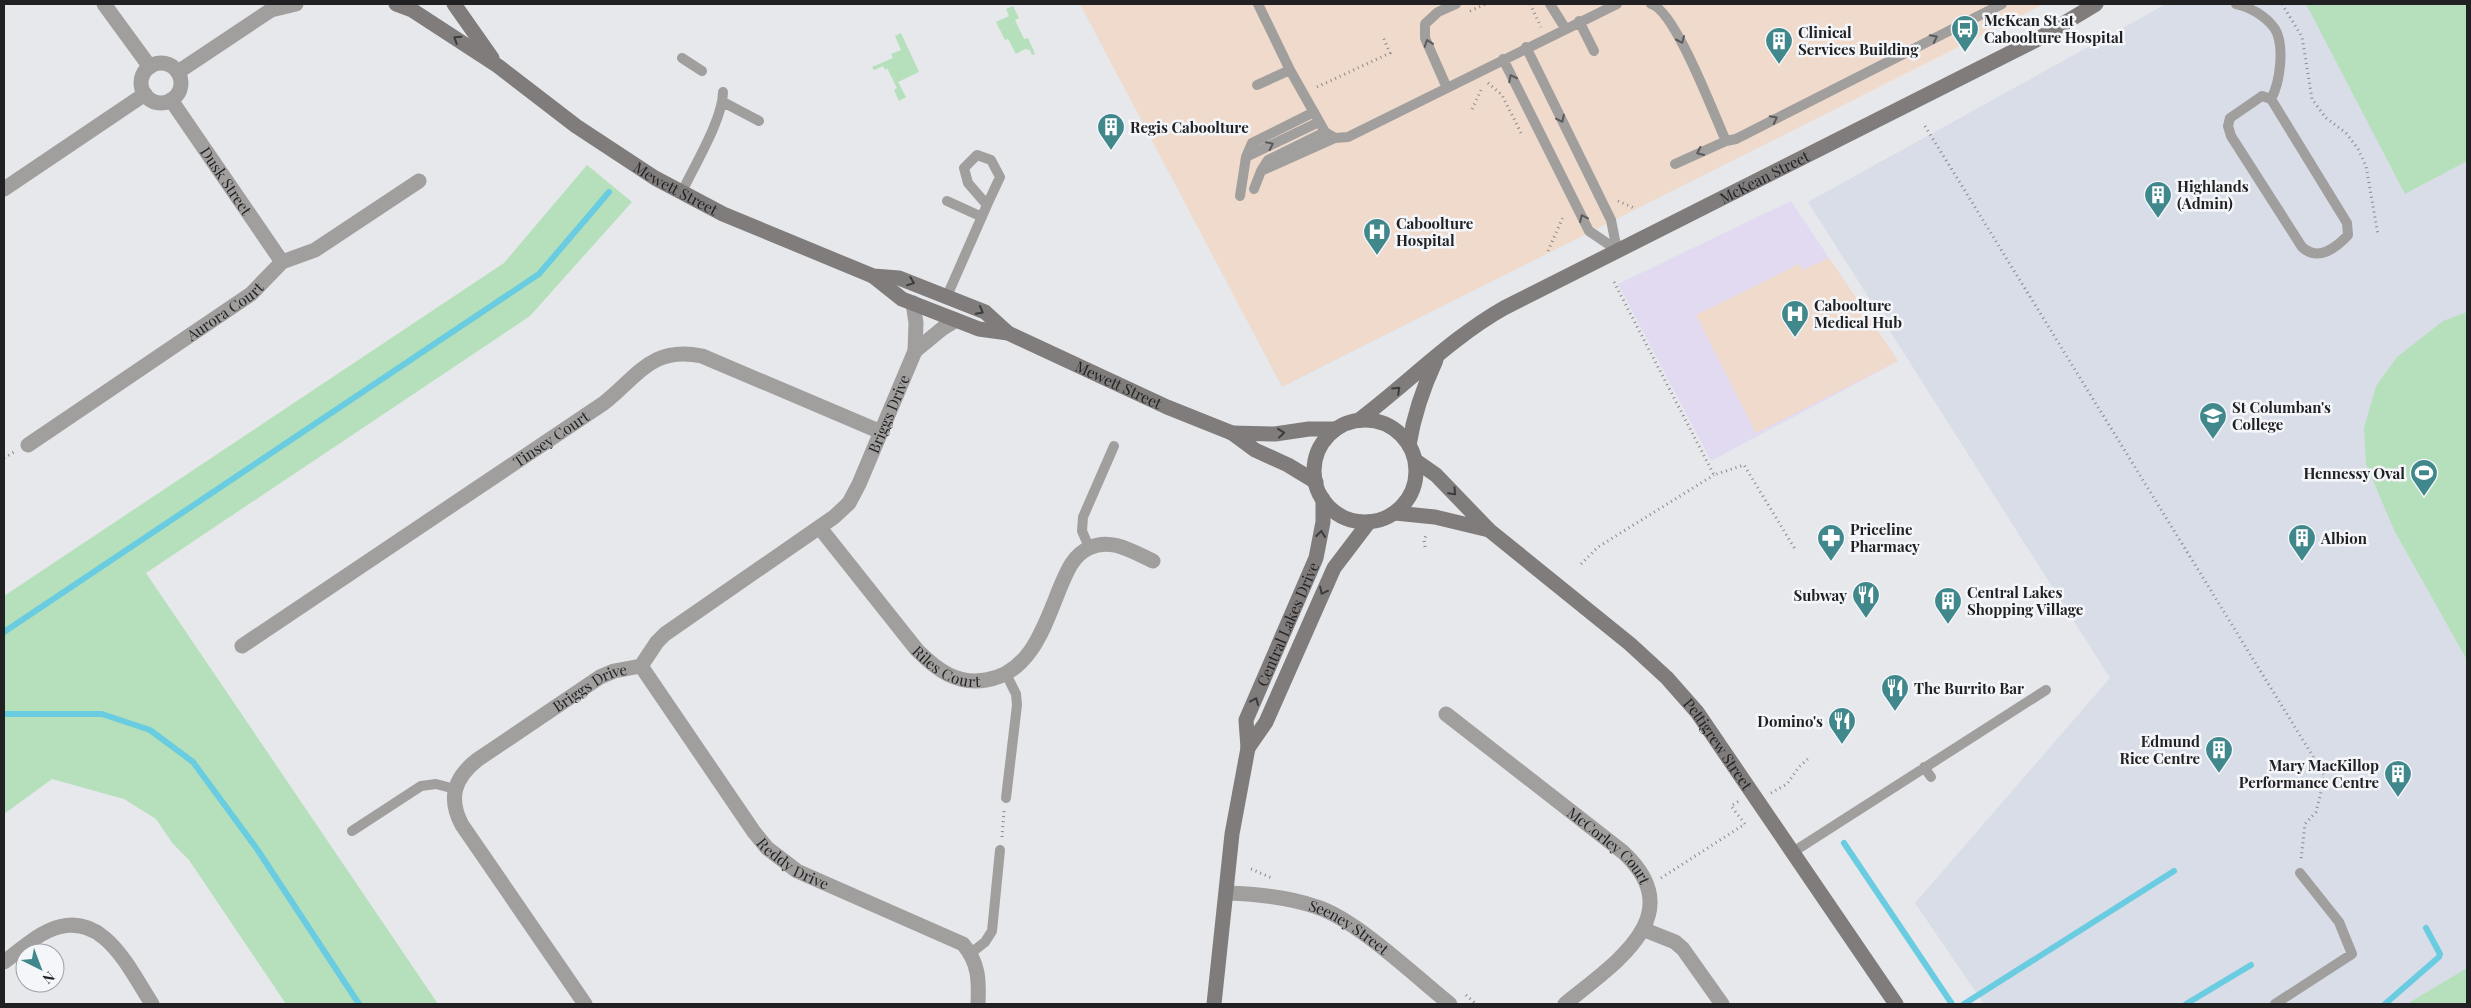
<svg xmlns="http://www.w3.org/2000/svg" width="2471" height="1008" viewBox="0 0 2471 1008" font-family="'Playfair Display',serif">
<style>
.commercial{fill:#e2daf0}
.built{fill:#d8dde8}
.medical{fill:#efdacc}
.green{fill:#b6e0bb}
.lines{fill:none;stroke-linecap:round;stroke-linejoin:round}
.stream{stroke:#6acce0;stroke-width:6}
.path{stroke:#88898c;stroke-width:3;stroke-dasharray:1 4;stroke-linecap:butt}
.lane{stroke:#a19f9e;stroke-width:10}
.street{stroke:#a19f9e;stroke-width:15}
.secondary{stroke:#7f7c7b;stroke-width:15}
.oneway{stroke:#5b5a5a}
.oneway2{stroke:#3d3c3d}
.labels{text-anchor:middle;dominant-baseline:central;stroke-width:5;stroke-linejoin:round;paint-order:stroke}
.poi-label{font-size:15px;font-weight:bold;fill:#212123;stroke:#f4f6fa;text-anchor:start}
.street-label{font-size:15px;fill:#212123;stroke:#f4f6fa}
</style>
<rect width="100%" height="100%" fill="#e6e8ec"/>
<!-- commercial -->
<path class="commercial" d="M1791 201 1898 361 1711 461 1618 284Z"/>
<!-- built -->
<path class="built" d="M2166 4H2467V1004H1984L1915 903 2110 678 1808 202Z"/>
<!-- medical -->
<path class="medical" d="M1080 4H2044L1282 387Z
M1829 258 1898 361 1756 433 1696 315 1799 264 1803 270Z"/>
<!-- green -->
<path class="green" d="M2306 4H2467V161L2405 194Z
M1013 6 1019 18 1015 20 1024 39 1028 38 1035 54 1032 55 1030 50 1025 49 1016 54 1008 39 1005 40 996 22 1009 16 1006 9Z
M901 33 919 72 898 82 906 97 899 101 894 90 897 88 887 68 885 70 883 66 874 70 872 67 893 58 891 54 901 50 895 36Z
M587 165 632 202 530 316 146 573 438 1004H286L189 860 173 844 156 819 124 799 52 779 4 814V596L504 263Z
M2467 312V660L2394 530 2366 464 2364 428 2376 386 2397 357 2443 321Z
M2467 968V1004H2407Z"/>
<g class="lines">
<!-- stream -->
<path class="stream" d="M4 632 539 274 609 192
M4 714H102L150 730 193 762 257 849 359 1004
M1844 843 1952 1004
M1964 1004 2174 871
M2186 1004 2251 965
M2385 1004 2439 957 2440 954 2426 928"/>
<!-- path -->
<path class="path" d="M1530 4 1541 27
M2282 4 2302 37 2312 99 2326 118 2346 133 2358 149 2366 166 2378 235
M1470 11 1486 4
M1488 83 1502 95 1521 133
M1317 87 1390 53 1383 37
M1472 109 1482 88
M1925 126 2325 776 2316 812 2305 824 2301 860
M1618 201 1634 208
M1548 251 1563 217 1562 215
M1614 282 1714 475 1744 465 1795 549
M4 458 14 452
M1425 547 1424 540 1427 533
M1581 564 1598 547 1714 475
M1771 793 1787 784 1799 767 1810 757
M1002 837 1004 811
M1251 869 1272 878
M1661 878 1745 824 1731 806 1739 801
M1466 995 1476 1004"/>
<!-- lane -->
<path class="lane" d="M1258 4 1290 70 1325 132 1335 138 1348 137 1617 4
M1550 4 1565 28
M1651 4C1675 10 1714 115 1726 141L1736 139 2002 4
M2236 4C2250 7 2266 16 2275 29 2285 46 2280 83 2271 99
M1579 21 1594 51
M1526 47 1611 220 1617 250
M682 58 702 71
M1503 59 1589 231 1617 250
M1257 85 1290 70
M1447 88 1425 38V24L1438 12 1456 4
M2262 96 2271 99 2347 223 2348 235C2336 248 2318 262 2302 247L2231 136 2228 126 2230 118Z
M723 102 759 121
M1246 157 1252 143 1314 112
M1675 164 1726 141
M1261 171 1268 160 1325 132
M1254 189 1261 171 1335 138
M682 192C694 166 723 119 723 92
M1240 196 1246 157 1319 122
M947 201 982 217
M947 296 987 205 968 183 964 168 977 155 991 160 1000 177 987 205
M1089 547 1082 531 1083 517 1114 446
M1924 767 1931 777
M1006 798 1017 705 1016 694 1006 674
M352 831 421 786 436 784 455 789
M1793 852 2046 690
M971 953 985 942 992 931 1000 850
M2275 1004 2352 954 2339 922 2300 873"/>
<!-- street -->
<g class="street">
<path d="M104 4 150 67"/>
<circle cx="161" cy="83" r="20"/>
<path d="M178 72 271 10 296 4"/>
<path id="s1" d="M171 100 282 262"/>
<path d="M4 189 145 94"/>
<path d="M915 351 943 328 956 320"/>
<path id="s2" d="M28 445 251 294 282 262 315 250 419 181"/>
<path id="s3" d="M820 528 917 650C937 670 957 685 986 680 1033 673 1046 620 1062 583 1068 569 1074 555 1089 548 1111 537 1133 552 1153 561"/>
<path id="s4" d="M242 646 604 403C639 375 652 346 702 356L881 432"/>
<path id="s5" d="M641 666 754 832 767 848 797 871 963 944C979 963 979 980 978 1004"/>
<path id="s6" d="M1446 714 1623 852C1692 916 1613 964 1565 1004"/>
<path id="s7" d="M1227 893C1257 894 1289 897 1317 907 1357 920 1416 977 1450 1004"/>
<path d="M1645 930 1675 942 1683 949 1722 1004"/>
<path d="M4 962C18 952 32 938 48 931 102 906 128 967 152 1004"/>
<path id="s8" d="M585 1004 462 825C448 799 454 778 477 760L600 677 614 671 641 666 657 642 665 634 834 517 849 503 859 484 915 351 916 323 913 303"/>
</g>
<!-- secondary -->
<g class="secondary">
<path id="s9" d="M396 4 412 10 498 66 576 126 655 178 723 214 873 276 899 278 985 312 1008 333"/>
<path d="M454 4 492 58"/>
<path id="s10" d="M873 276 902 299 979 329 1008 333 1167 407 1232 433 1255 450 1288 465 1316 482"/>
<path id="s11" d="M1359 420C1408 383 1451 338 1504 308L2038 39 2096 4"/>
<circle cx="1365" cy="471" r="51"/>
<path d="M1232 433 1275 434 1309 429H1336"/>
<path d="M1409 445C1414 414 1423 388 1436 360"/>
<path id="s12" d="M1416 461 1436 475 1489 530 1630 644 1667 678 1697 712 1896 1004"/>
<path d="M1395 513 1435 517 1489 530"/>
<path d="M1248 748 1266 722 1334 568 1369 522"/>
<path id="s13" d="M1214 1004 1232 834 1248 748 1246 720 1316 558 1323 522V499"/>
</g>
</g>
<!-- one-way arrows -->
<defs><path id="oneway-chevron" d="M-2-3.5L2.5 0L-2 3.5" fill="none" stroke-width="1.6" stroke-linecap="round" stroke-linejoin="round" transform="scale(1.25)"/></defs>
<g class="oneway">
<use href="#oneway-chevron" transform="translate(1934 38) rotate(-27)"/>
<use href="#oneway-chevron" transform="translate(1681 40) rotate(66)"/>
<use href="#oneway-chevron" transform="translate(1428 43) rotate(-109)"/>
<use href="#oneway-chevron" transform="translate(1512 78) rotate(-117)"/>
<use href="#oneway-chevron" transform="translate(1561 119) rotate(64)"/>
<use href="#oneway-chevron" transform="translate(1774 119) rotate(-27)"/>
<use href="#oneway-chevron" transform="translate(1270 145) rotate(-26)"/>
<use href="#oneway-chevron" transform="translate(1700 152) rotate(155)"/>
<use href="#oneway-chevron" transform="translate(1583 218) rotate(-115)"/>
</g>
<g class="oneway2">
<use href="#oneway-chevron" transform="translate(457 39) rotate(-147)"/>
<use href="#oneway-chevron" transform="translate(911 282) rotate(21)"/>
<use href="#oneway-chevron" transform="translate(980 311) rotate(28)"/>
<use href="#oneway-chevron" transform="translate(1397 390) rotate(-43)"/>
<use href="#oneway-chevron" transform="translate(1281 433) rotate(-6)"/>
<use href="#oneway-chevron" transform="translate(1453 492) rotate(46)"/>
<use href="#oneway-chevron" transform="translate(1321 534) rotate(-83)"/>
<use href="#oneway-chevron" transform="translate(1323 591) rotate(116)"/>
<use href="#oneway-chevron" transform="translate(1255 701) rotate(-67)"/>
</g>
<!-- icons -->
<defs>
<symbol id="bus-pin" viewBox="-11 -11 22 30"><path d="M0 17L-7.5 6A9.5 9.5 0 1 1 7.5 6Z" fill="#40888c" stroke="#f4f6fa"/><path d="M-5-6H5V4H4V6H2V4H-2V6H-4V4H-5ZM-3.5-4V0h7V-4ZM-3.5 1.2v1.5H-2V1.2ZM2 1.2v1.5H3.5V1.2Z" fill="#fff"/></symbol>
<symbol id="building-pin" viewBox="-11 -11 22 30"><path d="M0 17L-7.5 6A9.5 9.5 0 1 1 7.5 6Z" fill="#40888c" stroke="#f4f6fa"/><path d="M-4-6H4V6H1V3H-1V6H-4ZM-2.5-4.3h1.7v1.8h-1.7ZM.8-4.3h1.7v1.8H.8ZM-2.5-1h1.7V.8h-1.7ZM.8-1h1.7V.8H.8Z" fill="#fff"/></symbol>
<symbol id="hospital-pin" viewBox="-11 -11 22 30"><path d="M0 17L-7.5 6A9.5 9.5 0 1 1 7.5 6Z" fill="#40888c" stroke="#f4f6fa"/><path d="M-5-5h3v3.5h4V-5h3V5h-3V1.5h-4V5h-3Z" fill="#fff"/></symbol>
<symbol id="school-pin" viewBox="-11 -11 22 30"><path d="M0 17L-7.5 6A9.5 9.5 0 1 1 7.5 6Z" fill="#40888c" stroke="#f4f6fa"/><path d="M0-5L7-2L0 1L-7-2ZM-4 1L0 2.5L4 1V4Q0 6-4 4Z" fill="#fff"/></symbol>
<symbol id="stadium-pin" viewBox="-11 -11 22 30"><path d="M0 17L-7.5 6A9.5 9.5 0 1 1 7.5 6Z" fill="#40888c" stroke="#f4f6fa"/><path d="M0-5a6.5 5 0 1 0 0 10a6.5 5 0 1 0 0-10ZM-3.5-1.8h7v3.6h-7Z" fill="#fff"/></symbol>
<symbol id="pharmacy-pin" viewBox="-11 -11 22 30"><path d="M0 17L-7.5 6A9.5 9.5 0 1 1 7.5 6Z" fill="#40888c" stroke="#f4f6fa"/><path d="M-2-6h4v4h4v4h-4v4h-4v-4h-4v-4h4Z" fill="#fff"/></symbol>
<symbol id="restaurant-pin" viewBox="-11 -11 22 30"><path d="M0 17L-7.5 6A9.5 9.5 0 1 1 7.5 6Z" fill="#40888c" stroke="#f4f6fa"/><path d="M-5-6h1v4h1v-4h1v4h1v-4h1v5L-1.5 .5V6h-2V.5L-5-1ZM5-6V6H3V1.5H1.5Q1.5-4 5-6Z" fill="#fff"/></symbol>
</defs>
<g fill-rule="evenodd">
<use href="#bus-pin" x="1949" y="13" width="32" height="43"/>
<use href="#building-pin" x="1763" y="25" width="32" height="43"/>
<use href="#building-pin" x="1095" y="111" width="32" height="43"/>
<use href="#building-pin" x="2142" y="179" width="32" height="43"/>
<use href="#hospital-pin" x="1361" y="216" width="32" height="43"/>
<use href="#hospital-pin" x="1779" y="298" width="32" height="43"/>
<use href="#school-pin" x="2197" y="400" width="32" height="43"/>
<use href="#stadium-pin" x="2408" y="457" width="32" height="43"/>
<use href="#pharmacy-pin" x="1815" y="522" width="32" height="43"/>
<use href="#building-pin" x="2286" y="522" width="32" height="43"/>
<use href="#restaurant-pin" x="1850" y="579" width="32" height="43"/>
<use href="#building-pin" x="1932" y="585" width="32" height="43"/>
<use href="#restaurant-pin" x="1879" y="672" width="32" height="43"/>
<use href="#restaurant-pin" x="1826" y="705" width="32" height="43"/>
<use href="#building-pin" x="2203" y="734" width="32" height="43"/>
<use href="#building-pin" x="2382" y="758" width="32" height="43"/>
</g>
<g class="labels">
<!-- poi labels -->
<g class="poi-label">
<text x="1984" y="20">McKean St at<tspan x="1984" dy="17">Caboolture Hospital</tspan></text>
<text x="1798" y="32">Clinical<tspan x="1798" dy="17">Services Building</tspan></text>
<text x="1130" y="127">Regis Caboolture</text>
<text x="2177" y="186">Highlands<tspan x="2177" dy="17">(Admin)</tspan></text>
<text x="1396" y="223">Caboolture<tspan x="1396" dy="17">Hospital</tspan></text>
<text x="1814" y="305">Caboolture<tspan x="1814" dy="17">Medical Hub</tspan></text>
<text x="2232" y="407">St Columban's<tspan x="2232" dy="17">College</tspan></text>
<text x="2405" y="473" text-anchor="end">Hennessy Oval</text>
<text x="1850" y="529">Priceline<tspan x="1850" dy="17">Pharmacy</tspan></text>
<text x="2321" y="538">Albion</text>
<text x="1967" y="592">Central Lakes<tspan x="1967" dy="17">Shopping Village</tspan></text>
<text x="1847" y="595" text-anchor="end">Subway</text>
<text x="1914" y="688">The Burrito Bar</text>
<text x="1823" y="721" text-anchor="end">Domino's</text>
<text x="2200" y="741" text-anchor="end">Edmund<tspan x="2200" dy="17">Rice Centre</tspan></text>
<text x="2379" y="765" text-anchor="end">Mary MacKillop<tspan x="2379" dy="17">Performance Centre</tspan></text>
</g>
<!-- street labels -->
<g class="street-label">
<text stroke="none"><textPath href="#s11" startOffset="475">McKean Street</textPath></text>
<text stroke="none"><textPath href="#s1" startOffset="98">Dusk Street</textPath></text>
<text stroke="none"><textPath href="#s9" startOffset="336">Mewett Street</textPath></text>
<text stroke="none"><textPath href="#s2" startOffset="238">Aurora Court</textPath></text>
<text stroke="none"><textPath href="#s10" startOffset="271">Mewett Street</textPath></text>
<text stroke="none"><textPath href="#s8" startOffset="846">Briggs Drive</textPath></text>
<text stroke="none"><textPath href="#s4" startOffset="372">Tinsey Court</textPath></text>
<text stroke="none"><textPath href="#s13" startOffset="391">Central Lakes Drive</textPath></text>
<text stroke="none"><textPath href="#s3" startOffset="191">Riles Court</textPath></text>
<text stroke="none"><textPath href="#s8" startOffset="426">Briggs Drive</textPath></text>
<text stroke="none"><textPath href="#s12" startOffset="416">Pettigrew Street</textPath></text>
<text stroke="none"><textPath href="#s6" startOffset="210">McCorley Court</textPath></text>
<text stroke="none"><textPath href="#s5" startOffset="252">Reddy Drive</textPath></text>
<text stroke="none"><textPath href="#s7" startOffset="129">Seeney Street</textPath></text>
</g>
</g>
<!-- border -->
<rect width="2471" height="1008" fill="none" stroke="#212123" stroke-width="10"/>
<!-- north arrow -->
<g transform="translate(40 968) rotate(138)"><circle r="24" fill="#f4f6fa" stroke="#a0a1a4"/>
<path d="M0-4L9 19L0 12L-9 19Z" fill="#40888c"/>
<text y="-8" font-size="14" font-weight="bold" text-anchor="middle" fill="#212123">N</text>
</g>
</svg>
